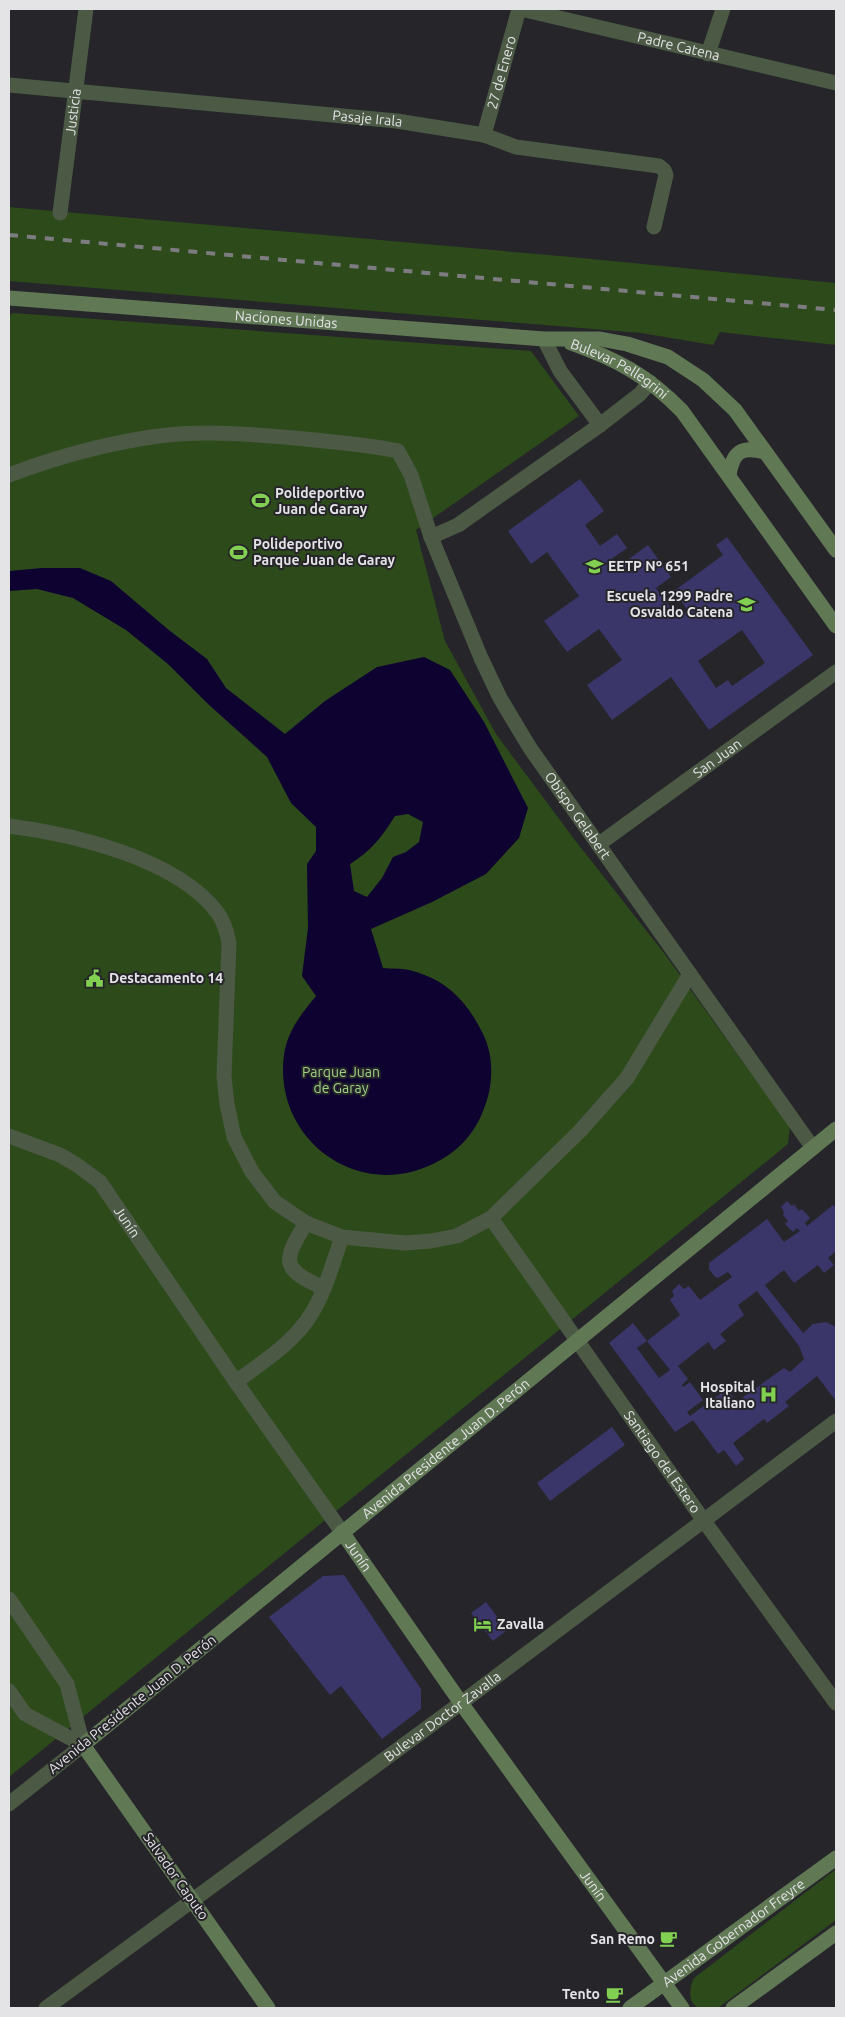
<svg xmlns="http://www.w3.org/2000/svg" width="845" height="2017" viewBox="0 0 845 2017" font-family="Ubuntu,sans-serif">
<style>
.green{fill:#2d4a1b}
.water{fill:#0e0230;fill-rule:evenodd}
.building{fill:#3b3669;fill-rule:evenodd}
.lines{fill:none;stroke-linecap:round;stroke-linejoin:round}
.street{stroke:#4c5a45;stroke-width:15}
.secondary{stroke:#617855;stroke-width:15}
.rail{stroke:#7d7d81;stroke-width:4;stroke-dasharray:9 9;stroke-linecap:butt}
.labels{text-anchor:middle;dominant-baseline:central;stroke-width:4;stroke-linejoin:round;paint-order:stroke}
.street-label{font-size:14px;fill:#e4e4e7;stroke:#25252a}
.poi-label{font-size:14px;font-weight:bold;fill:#e4e4e7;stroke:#25252a;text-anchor:start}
.park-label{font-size:14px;fill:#9fd285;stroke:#25252a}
</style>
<rect width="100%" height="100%" fill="#25252a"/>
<!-- green -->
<path class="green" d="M9 207 582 258 836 283V345L720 332 713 345 641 333 9 281Z
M13 313 531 351 579 416 416 530 445 641 496 734 574 839 664 953 790 1127 788 1144 9 1777V316Z
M836 1869V1920L718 2008C712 2008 706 2009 701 2008 687 2006 689 1987 694 1978Z"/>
<!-- water -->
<path class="water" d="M42 568H80L111 581 170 631 207 659 226 688 285 734 325 701 377 667 424 657 450 670 484 722 528 808 519 838 486 874 432 902 371 929 383 968C391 969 401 968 409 970 446 979 467 1001 483 1034 495 1058 493 1088 483 1111 474 1135 456 1153 433 1164 357 1201 273 1139 284 1055 287 1032 301 1014 316 996L302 976 308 928 307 864 316 851V827L291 803 267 757 208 704 168 664 126 630 73 598 37 589 9 591V571ZM408 814 423 822 419 842 406 852 393 857 382 878 367 897 354 891 350 864C371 851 382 837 395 816Z"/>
<!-- building -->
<path class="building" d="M580 479 604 511 585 525 600 546 617 534 627 548 610 560 615 569 648 545 671 577 656 588 678 618 688 611 674 591 723 555 716 545 727 537 813 655 709 730 671 677 612 720 587 685 622 660 599 629 567 652 544 621 579 596 547 552 531 564 508 531ZM742 630 765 663 732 686 728 680 716 688 698 661Z
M787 1201 792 1206 794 1204 799 1211 802 1209 810 1218 805 1223 807 1226 833 1205 836 1208V1251L828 1258 834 1265 824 1273 818 1265 794 1283 784 1270 765 1285 803 1333 813 1324 826 1322 836 1327V1401L817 1376 785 1402 789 1406 767 1423 764 1419 733 1443 744 1459 736 1466 724 1450 718 1454 693 1420 675 1432 609 1343 633 1323 647 1341 637 1348 659 1378 670 1370 647 1341 680 1315 670 1300 674 1296 672 1291 679 1284 684 1289 689 1286 700 1300 732 1277 728 1272 718 1278 714 1276 709 1269V1263L767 1219 784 1242 800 1231 797 1228 793 1232 785 1224 788 1221 783 1215 784 1212 781 1207ZM757 1291 799 1346 804 1359 790 1372 784 1368 736 1402 727 1389 690 1416 687 1412 703 1400 690 1382 683 1387 682 1385 688 1379 678 1366 708 1342 714 1350 726 1341 720 1334 744 1315 738 1305Z
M612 1427 625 1445 550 1501 537 1483Z
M344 1575 421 1689V1709L382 1739 341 1686 330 1695 269 1617 323 1576Z
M486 1602 507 1630 493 1641 471 1613Z"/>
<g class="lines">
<!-- street -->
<g class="street">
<path id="s1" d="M521 9 836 83"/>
<path d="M708 54 723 9"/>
<path id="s2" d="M9 85 397 121 484 135 516 147 659 166 664 170 666 175 654 227"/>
<path id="s3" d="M484 135 519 9"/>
<path id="s4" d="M60 213 86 9"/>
<path d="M544 339 560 371 600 425"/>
<path id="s5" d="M9 475C54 458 104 444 152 437 203 429 264 435 315 440 343 443 371 445 398 451L411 475 431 537 481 658 500 698 530 748 813 1148"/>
<path d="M431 537 458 525 600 425 640 394 650 382"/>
<path d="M9 826C72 834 176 858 217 912 224 921 227 932 229 943L224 1076 227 1104 234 1137 252 1172 275 1202 306 1223 342 1237 405 1243 431 1241 457 1236 491 1218 580 1131 627 1078 690 974"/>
<path id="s6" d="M599 844 836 672"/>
<path id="s7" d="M9 1136 60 1155 77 1165 100 1182 236 1382 342 1532"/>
<path id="s8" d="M491 1218 704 1521 836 1703"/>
<path d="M306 1223C283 1261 280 1269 324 1288"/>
<path d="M236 1382C258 1365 284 1349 301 1328 323 1303 331 1267 342 1237"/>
<path d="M9 1599 67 1684 83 1745"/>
<path d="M9 1691 25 1714 83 1745"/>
<path d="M9 1804 83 1745"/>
<path id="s9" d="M46 2008 461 1703 836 1421"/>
</g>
<!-- secondary -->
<g class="secondary">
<path id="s10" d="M9 298 544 339H600L627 344 668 357 703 380 735 410 836 550"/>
<path id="s11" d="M571 343C616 359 647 375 682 411L836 626"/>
<path d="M729 475C733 451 742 446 765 452"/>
<path id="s12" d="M342 1532 461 1703 682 2008"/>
<path id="s13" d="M268 2008 83 1745 836 1129"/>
<path id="s14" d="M630 2008 836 1858"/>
<path d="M733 2008 836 1933"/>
</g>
<!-- rail -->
<path class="rail" d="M9 235 836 310"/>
</g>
<!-- icons -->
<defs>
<symbol id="stadium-bare" viewBox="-9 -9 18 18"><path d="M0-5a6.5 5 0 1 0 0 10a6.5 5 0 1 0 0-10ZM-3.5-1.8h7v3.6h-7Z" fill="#81d051" stroke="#25252a" stroke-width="2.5" paint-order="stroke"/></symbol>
<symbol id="school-bare" viewBox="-9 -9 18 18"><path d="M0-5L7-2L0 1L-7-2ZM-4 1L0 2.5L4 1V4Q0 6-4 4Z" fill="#81d051" stroke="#25252a" stroke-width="2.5" paint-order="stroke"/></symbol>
<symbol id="civic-bare" viewBox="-9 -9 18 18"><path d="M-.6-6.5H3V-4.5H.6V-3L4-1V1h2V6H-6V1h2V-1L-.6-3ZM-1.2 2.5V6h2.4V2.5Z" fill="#81d051" stroke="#25252a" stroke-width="2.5" paint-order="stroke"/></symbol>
<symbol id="hospital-bare" viewBox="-9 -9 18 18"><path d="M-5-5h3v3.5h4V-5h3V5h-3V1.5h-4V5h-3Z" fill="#81d051" stroke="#25252a" stroke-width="2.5" paint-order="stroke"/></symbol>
<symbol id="hotel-bare" viewBox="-9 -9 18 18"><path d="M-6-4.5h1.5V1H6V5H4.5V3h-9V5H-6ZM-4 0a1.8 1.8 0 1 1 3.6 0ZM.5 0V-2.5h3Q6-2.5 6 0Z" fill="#81d051" stroke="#25252a" stroke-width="2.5" paint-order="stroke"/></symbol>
<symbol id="cafe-bare" viewBox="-9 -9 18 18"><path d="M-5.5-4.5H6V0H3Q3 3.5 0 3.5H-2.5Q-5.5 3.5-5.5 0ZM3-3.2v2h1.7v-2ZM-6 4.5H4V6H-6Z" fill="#81d051" stroke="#25252a" stroke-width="2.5" paint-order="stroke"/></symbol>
</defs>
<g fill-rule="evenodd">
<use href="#stadium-bare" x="248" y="488" width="25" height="25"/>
<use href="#stadium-bare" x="226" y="540" width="25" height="25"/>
<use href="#school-bare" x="582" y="554" width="25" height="25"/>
<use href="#school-bare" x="734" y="592" width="25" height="25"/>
<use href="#civic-bare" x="82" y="966" width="25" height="25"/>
<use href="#hospital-bare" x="756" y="1382" width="25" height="25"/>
<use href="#hotel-bare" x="470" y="1612" width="25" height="25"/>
<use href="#cafe-bare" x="656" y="1926" width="25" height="25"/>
<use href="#cafe-bare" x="602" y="1982" width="25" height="25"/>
</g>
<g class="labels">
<!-- street labels -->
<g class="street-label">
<text stroke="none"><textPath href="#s1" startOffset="162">Padre Catena</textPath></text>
<text stroke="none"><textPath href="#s3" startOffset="65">27 de Enero</textPath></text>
<text stroke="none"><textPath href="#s4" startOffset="102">Justicia</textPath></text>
<text stroke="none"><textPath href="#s2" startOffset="360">Pasaje Irala</textPath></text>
<text stroke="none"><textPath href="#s10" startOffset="278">Naciones Unidas</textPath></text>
<text stroke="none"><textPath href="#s11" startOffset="55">Bulevar Pellegrini</textPath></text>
<text stroke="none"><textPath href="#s6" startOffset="146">San Juan</textPath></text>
<text stroke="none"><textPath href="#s5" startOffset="804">Obispo Gelabert</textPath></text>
<text stroke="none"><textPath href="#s7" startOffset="151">Junín</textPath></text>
<text stroke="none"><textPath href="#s13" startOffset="790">Avenida Presidente Juan D. Perón</textPath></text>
<text stroke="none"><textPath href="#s8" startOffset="298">Santiago del Estero</textPath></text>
<text stroke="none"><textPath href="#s12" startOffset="29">Junín</textPath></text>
<text transform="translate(132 1704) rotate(-39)">Avenida Presidente Juan D. Perón</text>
<text stroke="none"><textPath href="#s9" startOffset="492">Bulevar Doctor Zavalla</textPath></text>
<text transform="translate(176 1876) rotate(55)">Salvador Caputo</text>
<text stroke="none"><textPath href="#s12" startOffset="434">Junín</textPath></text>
<text stroke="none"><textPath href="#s14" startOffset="128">Avenida Gobernador Freyre</textPath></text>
</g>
<!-- poi labels -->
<g class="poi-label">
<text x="275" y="493">Polideportivo<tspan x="275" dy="16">Juan de Garay</tspan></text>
<text x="253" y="544">Polideportivo<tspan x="253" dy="16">Parque Juan de Garay</tspan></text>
<text x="608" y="566">EETP Nº 651</text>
<text x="733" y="596" text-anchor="end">Escuela 1299 Padre<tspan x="733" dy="16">Osvaldo Catena</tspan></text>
<text x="109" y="978">Destacamento 14</text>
<text x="755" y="1387" text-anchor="end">Hospital<tspan x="755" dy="16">Italiano</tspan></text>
<text x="497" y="1624">Zavalla</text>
<text x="655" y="1939" text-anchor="end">San Remo</text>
<text x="600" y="1994" text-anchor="end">Tento</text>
</g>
<!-- park labels -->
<g class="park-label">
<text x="341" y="1072">Parque Juan<tspan x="341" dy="16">de Garay</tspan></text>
</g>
</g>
<!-- border -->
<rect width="845" height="2017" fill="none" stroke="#e4e4e7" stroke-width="20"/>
</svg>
